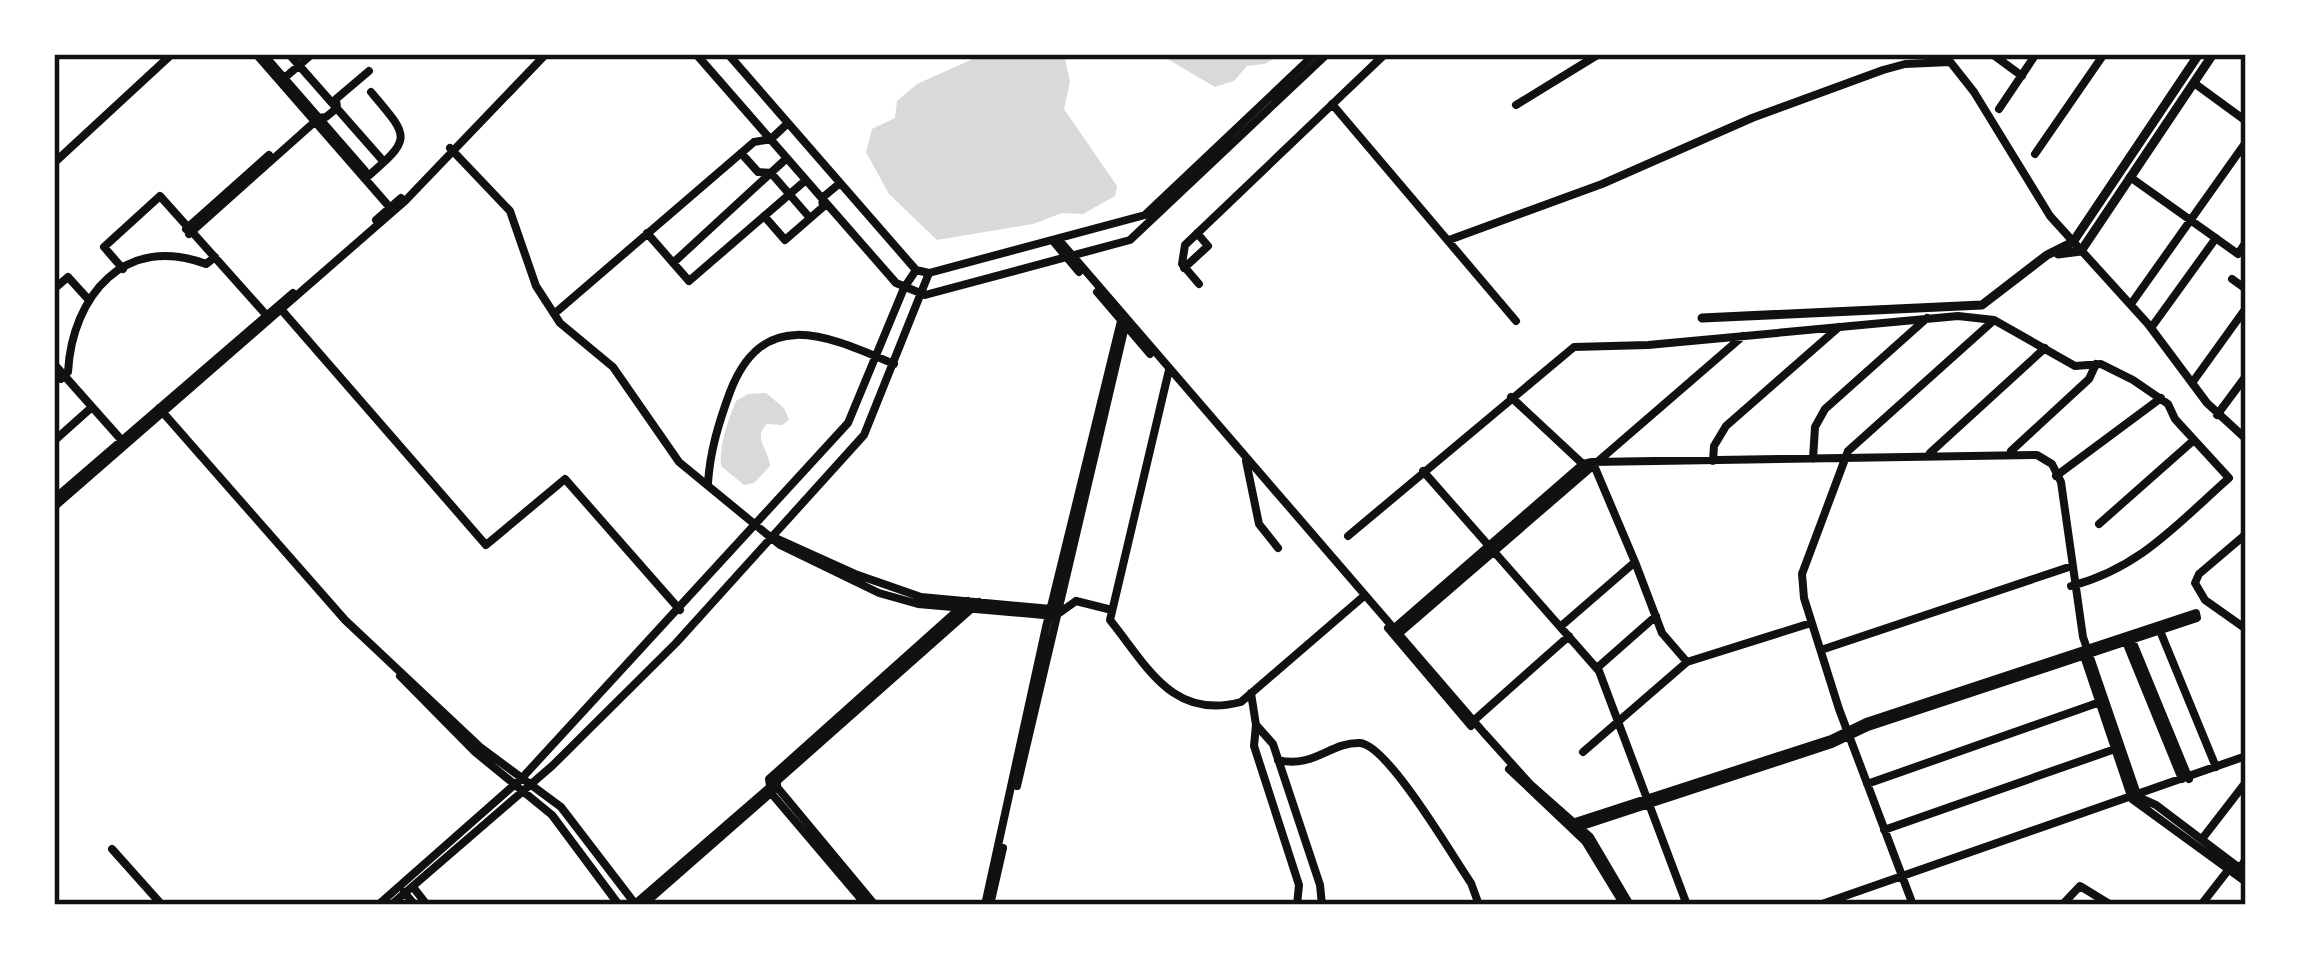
<svg xmlns="http://www.w3.org/2000/svg" width="2300" height="959" viewBox="0 0 2300 959" font-family="'DM Sans',sans-serif">
<style>
.water{fill:#d9d9d9}
.lines{fill:none;stroke-linecap:round;stroke-linejoin:round}
.minor{stroke:#111;stroke-width:8}
.tertiary{stroke:#111;stroke-width:9}
.neatline{fill:none;stroke:#111;stroke-width:4.5}
</style>
<rect width="100%" height="100%" fill="#fff"/>
<!-- water -->
<path class="water" d="M984 54H1064L1070 82 1064 109 1117 186 1115 196 1083 214 1062 213 1033 224 937 240 889 194 866 152 872 129 895 118 897 101 917 84Z
M1159 54H1283L1264 64 1247 66 1234 81 1215 87Z
M766 393 784 408 789 420 782 425 767 424C752 438 769 449 770 466L754 483 744 485 721 466C719 445 728 421 736 401L748 394Z"/>
<g class="lines">
<!-- minor -->
<path class="minor" d="M256 54 393 211
M263 54 365 171
M289 54 384 162
M696 54 896 283 925 295 1130 240 1327 54
M728 54 916 270 929 273 1145 215 1315 54
M1944 54 1974 92 2050 216 2148 324 2207 403 2246 439
M1992 54 2022 76
M281 81 312 54
M2194 83 2246 121
M1332 104 1516 321
M1516 105 1599 54
M1999 109 2036 54
M450 148 510 211 536 286 560 323 613 367 679 462 780 545 879 593 918 604 1055 616 1076 601
M741 153 758 172 771 173 810 218
M2035 154 2104 54
M54 163 172 54
M2130 177 2238 254 2246 242
M365 179C412 138 411 139 371 92
M764 216 785 240 823 207 822 198 840 183
M376 220 401 198
M186 229 269 155
M647 233 689 281 806 180
M189 234 319 118 326 117 337 108 336 99 369 71
M1059 240 1484 733 1530 784 1590 837 1630 905
M1449 240 1602 184 1752 118 1883 70 1905 64 1950 62
M1053 241 1079 272
M673 263 787 158
M1184 268 1208 246 1197 233
M123 269 104 247 160 196 269 318
M2232 279 2246 289
M1199 284 1182 264 1185 245 1385 54
M54 289 68 277 88 299
M1097 292 1150 354
M2131 304 2246 142
M279 307 486 545 565 479 680 610
M554 314 754 142 771 139 788 123
M2151 328 2216 238
M54 364 125 444
M1169 370 1110 620C1148 667 1172 720 1241 702L1364 596
M61 379 68 372C72 296 125 233 206 264L215 257
M2192 383 2246 308
M1511 397 1586 467
M159 408 345 620 480 747 561 807 636 905
M2217 415 2246 376
M54 441 92 407
M2011 451 2089 379 2096 364
M1930 453 2045 348
M1813 459 1815 427 1825 409 1927 318
M1246 461 1259 524 1278 548
M1713 461 1714 446 1726 426 1839 327
M1423 471 1599 671 1687 905
M2056 476 2161 398
M708 483C710 451 719 422 730 392 763 305 828 336 894 364
M54 499 293 293
M54 507 405 201 546 54
M2099 524 2194 440
M2246 534 2199 574 2195 583 2205 600 2246 629
M1348 536 1574 347 1648 345 1958 316 1994 320 2075 366 2101 364 2133 380 2168 404 2175 419 2229 478C2177 524 2140 568 2071 586
M773 537 855 574 921 597 1051 609
M1635 562 1662 633 1687 662 1811 623
M1076 601 1112 610
M2158 626 2216 767
M1560 627 1635 562 1593 463
M1388 628 1471 726
M1391 631 1583 464 1592 462 2037 455 2052 464 2061 482 2083 637 2138 797 2156 805 2246 873
M1396 636 1743 336
M2124 637 2182 779
M2131 638 2189 779
M1821 650 2072 566
M2083 653 2132 799 2246 882
M1597 668 1656 616
M400 676 475 752 552 815 619 905
M1251 693 1256 725 1254 746 1299 885 1297 905
M1471 723 1569 636
M1257 726 1273 744 1320 885 1322 905
M1583 752 1687 662
M1278 760C1313 769 1330 742 1360 743 1388 745 1453 857 1471 883L1479 905
M1509 769 1585 841 1624 905
M1867 784 2103 701
M1017 786 1126 322
M1569 824 1831 739 1866 722 2196 613 2197 618 1868 727 1832 744 1573 829
M1884 830 2115 749
M2202 839 2246 782
M112 849 162 905
M413 887 427 905
M404 892 415 905
M635 904 769 788
M378 905 522 778 848 423 904 288 916 270
M391 905 552 766 676 643 864 435 929 273
M643 905 773 791
M866 905 771 793 769 779 968 601
M875 905 777 787V781L979 602
M985 905 1046 627 1121 321
M990 905 1003 848
M1819 905 2246 756
M1913 905 1839 709 1804 598 1802 574 1848 451 1993 321
M2062 905 2080 886 2111 905
M2201 905 2229 869 2240 868 2246 859"/>
<!-- tertiary -->
<path class="tertiary" d="M2058 254 2081 251 2213 54
M1702 318 1982 305 2047 255 2073 242 2199 54"/>
</g>
<!-- border -->
<rect width="2300" height="959" fill="none" stroke="#ffffff" stroke-width="114"/>
<rect x="57" y="57" width="2186" height="845" class="neatline"/>
</svg>
